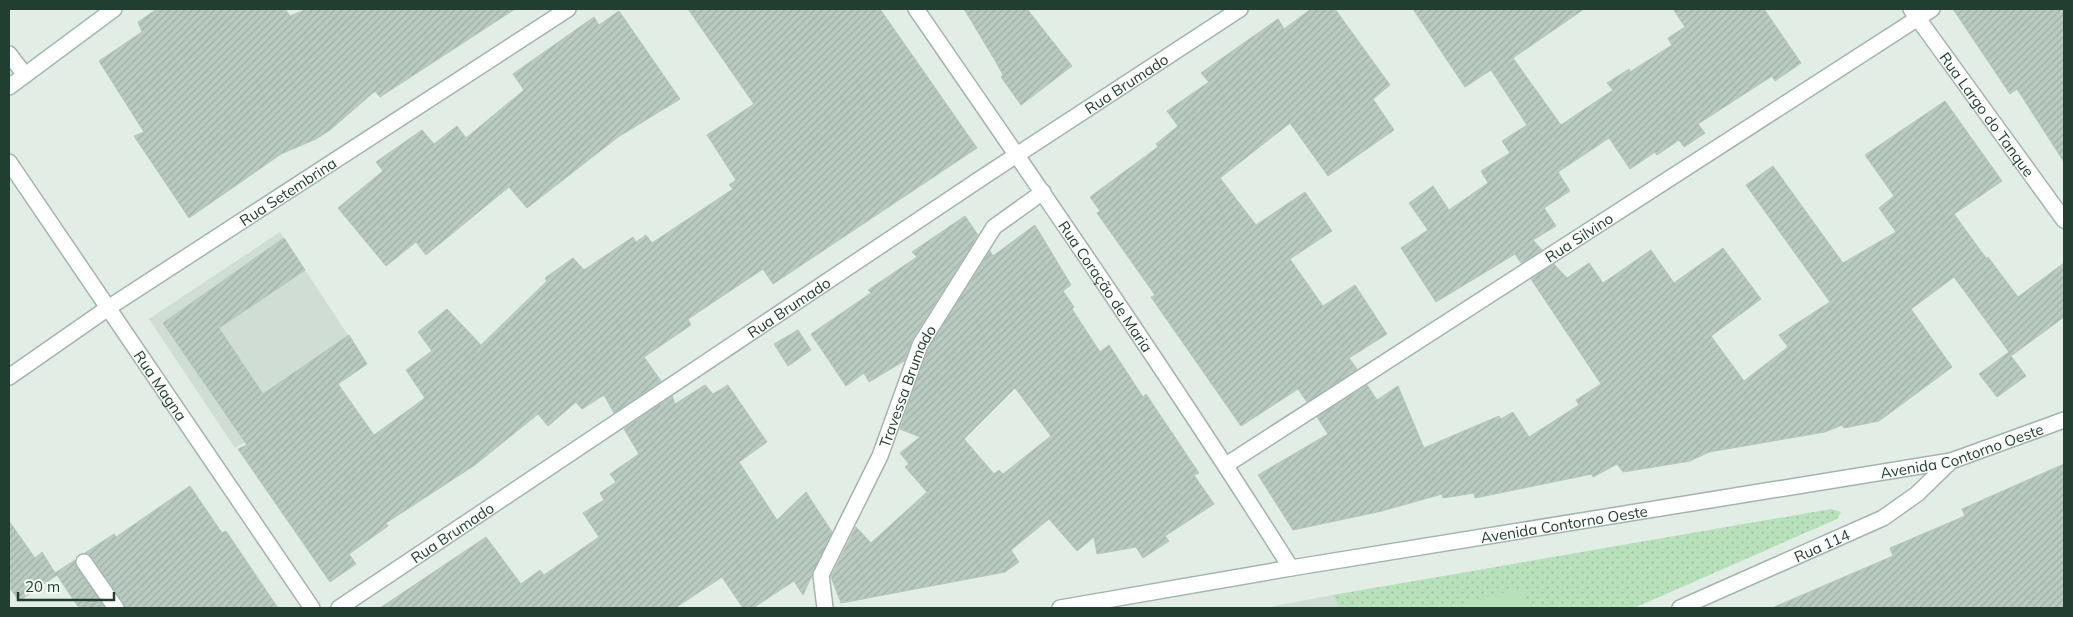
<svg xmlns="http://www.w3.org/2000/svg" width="2073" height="617" viewBox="0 0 2073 617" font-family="Mulish,sans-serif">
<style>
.built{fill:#cfddd4}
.park{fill:url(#park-dots)}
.garden{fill:#b8e0bb}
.building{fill:url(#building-hatch);stroke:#b3c7ba;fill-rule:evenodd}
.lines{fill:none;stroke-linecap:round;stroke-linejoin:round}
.service-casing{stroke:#a3b5ab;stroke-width:18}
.minor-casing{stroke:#a3b5ab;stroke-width:18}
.secondary-casing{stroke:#a1bcae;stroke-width:18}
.service{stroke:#fff;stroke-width:15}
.minor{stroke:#fff;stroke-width:15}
.secondary{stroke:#fff;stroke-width:15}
.labels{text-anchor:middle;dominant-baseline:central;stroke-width:5;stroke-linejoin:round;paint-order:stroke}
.street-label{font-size:15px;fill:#203f30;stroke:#f2f9f4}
</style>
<defs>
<pattern id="park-dots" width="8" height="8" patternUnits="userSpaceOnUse" patternTransform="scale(1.25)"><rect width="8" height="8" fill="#b8e0bb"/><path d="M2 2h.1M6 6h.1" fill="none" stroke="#9ec1a1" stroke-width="1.8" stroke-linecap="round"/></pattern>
<pattern id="building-hatch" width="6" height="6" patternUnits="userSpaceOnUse" patternTransform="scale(1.25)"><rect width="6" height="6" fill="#b9cbc0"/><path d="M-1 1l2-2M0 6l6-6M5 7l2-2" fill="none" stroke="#9fafa5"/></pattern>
</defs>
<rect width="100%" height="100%" fill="#e1ede5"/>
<!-- built -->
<path class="built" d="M280 232 367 364 235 448 149 319Z
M1333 595 1339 608H1265Z"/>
<!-- park -->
<path class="park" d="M1831 509 1841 512 1837 519 1634 608H1339L1333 595Z"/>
<!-- garden -->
<path class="garden" d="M1523 588 1528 608H1445Z"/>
<!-- building -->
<path class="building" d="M157 9H285L290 16 307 9H515L380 97 375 91 330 130 316 139 281 154 189 218 134 136 144 132 99 61 142 32 138 22Z
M688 9H880L977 148 773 284 763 269 688 319 691 325 644 357 661 381 614 413 604 395 582 409 576 402 548 426 538 414 475 465 386 523 388 526 349 554 356 564 330 582 238 449 247 445 163 323 284 238 305 270 219 328 263 394 349 335 367 364 338 384 374 435 425 398 406 370 432 351 418 332 447 309 481 345 547 281 545 278 573 258 584 270 633 237 636 242 646 235 652 243 733 189 729 185 736 180 707 135 754 104Z
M964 9H1027L1072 66 1021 105 1001 77 1003 75 996 62Z
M1311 9H1335L1390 85 1373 99 1394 130 1328 176 1290 123 1220 178 1256 225 1305 192 1332 231 1290 259 1323 306 1355 285 1387 334 1349 358 1357 369 1307 402 1298 389 1241 426 1151 297 1155 295 1097 213 1100 211 1090 197 1158 147 1156 144 1178 126 1167 111 1209 82 1201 73 1278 19 1284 29Z
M1413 9H1584L1513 58 1561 125 1613 90 1607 83 1629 69 1630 72 1672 45 1668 38 1685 27 1673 9H1764L1801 63 1775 81 1772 76 1698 124 1705 133 1684 147 1679 140 1657 155 1655 152 1630 169 1609 138 1558 172 1570 191 1544 208 1556 226 1533 240 1542 250 1521 263 1515 254 1436 302 1401 248 1428 230 1409 203 1433 186 1449 210 1488 183 1481 171 1510 153 1502 141 1527 125 1491 70 1465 87Z
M1953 9H2064V162L2017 89 2010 94Z
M619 11 680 99 618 137 527 208 509 187 426 255 416 242 386 266 338 208 383 171 376 162 422 130 434 144 457 126 466 138 524 90 513 74 594 17 599 25Z
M1945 101 2002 181 1954 214 1986 258 1988 257 2018 297 2064 263V317L2011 356 2026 376 1997 397 1979 374 2009 352 1954 277 1911 309 1952 367 1879 421 1844 428 1842 425 1825 432 1709 452 1690 461 1623 472 1617 464 1593 477 1592 474 1475 498 1474 493 1443 498 1442 494 1382 511 1293 530 1258 475 1328 434 1317 417 1367 385 1377 400 1398 386 1424 448 1499 416 1501 419 1513 412 1529 437 1579 405 1576 400 1601 384 1531 279 1554 264 1567 278 1589 263 1603 283 1651 250 1674 283 1723 248 1761 299 1711 336 1744 381 1788 347 1779 335 1830 302 1746 185 1773 166 1843 263 1896 232 1879 208 1894 196 1865 155Z
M965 216 978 235 912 340 904 361 869 382 864 373 846 386 811 334 871 293 868 290 917 257 912 252Z
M1035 225 1071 285 1063 291 1074 307 1072 309 1100 352 1109 345 1143 397 1146 394 1199 473 1194 475 1214 504 1165 536 1169 541 1143 558 1136 547 1097 554 1094 537 1077 551 1049 519 1011 550 1019 562 1005 572 841 603 831 577 856 527 871 543 927 492 905 467 909 464 900 453 920 437 900 429 928 349 990 251 993 256ZM1015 388 1051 436 1003 474 999 470 994 474 964 439Z
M798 330 811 350 788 366 774 344Z
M705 385 713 394 728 385 767 442 739 462 777 520 806 492 832 532 803 595 794 581 753 608H743L722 577 675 608H380L486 537 521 584 540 570 544 575 599 537 583 513 604 500 600 493 616 482 610 474 639 454 624 429 672 396 675 404Z
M2064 464V608H1772L1893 556 1890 548 1965 516 1962 509Z
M190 486 222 533 226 531 278 608H125L124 603 92 557 85 553 114 534 116 537Z
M9 521 35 558 42 552 55 573 75 560 76 567 105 608H79L57 575 19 601 9 587Z"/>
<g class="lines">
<defs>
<g id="service">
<path d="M84 562 116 608"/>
<path id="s1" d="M825 608 821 575 880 456 920 345 994 227 1043 192"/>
</g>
<g id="minor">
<path id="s2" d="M916 9C1043 193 1171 378 1291 568"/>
<path id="s3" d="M1911 9 2064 220"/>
<path d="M9 54 25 75"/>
<path id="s4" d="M9 162 312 608"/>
<path id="s5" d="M9 377 108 308 568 9"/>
<path id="s6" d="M1226 465 1932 9"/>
<path id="s7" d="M339 608 983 177 1240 9"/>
<path id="s8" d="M1060 608 1291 568 1951 461 2064 420"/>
<path id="s9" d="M1680 608 1883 518 1917 494 1951 461"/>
</g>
<path id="secondary" d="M9 87 114 9"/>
</defs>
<!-- service casing -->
<use href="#service" class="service-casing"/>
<!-- minor casing -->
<use href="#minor" class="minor-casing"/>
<!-- secondary casing -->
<use href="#secondary" class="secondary-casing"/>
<!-- service -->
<use href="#service" class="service"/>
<!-- minor -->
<use href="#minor" class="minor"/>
<!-- secondary -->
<use href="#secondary" class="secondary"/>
</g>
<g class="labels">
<!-- street labels -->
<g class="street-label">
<text stroke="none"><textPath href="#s7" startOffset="946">Rua Brumado</textPath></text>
<text stroke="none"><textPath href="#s3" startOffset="130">Rua Largo do Tanque</textPath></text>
<text stroke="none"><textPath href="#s5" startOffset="335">Rua Setembrina</textPath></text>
<text stroke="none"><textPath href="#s6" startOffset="420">Rua Silvino</textPath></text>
<text stroke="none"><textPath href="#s2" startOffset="336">Rua Coração de Maria</textPath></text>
<text stroke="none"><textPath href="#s7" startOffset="541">Rua Brumado</textPath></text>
<text stroke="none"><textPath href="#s4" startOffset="270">Rua Magna</textPath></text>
<text stroke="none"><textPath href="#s1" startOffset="241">Travessa Brumado</textPath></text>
<text stroke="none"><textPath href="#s8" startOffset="916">Avenida Contorno Oeste</textPath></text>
<text stroke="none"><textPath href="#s8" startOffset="511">Avenida Contorno Oeste</textPath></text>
<text stroke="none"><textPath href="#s7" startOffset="136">Rua Brumado</textPath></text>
<text stroke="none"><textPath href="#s9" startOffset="155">Rua 114</textPath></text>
</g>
</g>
<!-- border -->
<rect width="2073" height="617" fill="none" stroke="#203f30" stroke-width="20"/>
<!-- scale -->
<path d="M18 592v8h96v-8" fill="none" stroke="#203f30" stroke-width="2.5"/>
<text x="25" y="592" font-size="15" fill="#203f30" stroke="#f2f9f4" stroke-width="4" paint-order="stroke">20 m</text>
</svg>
